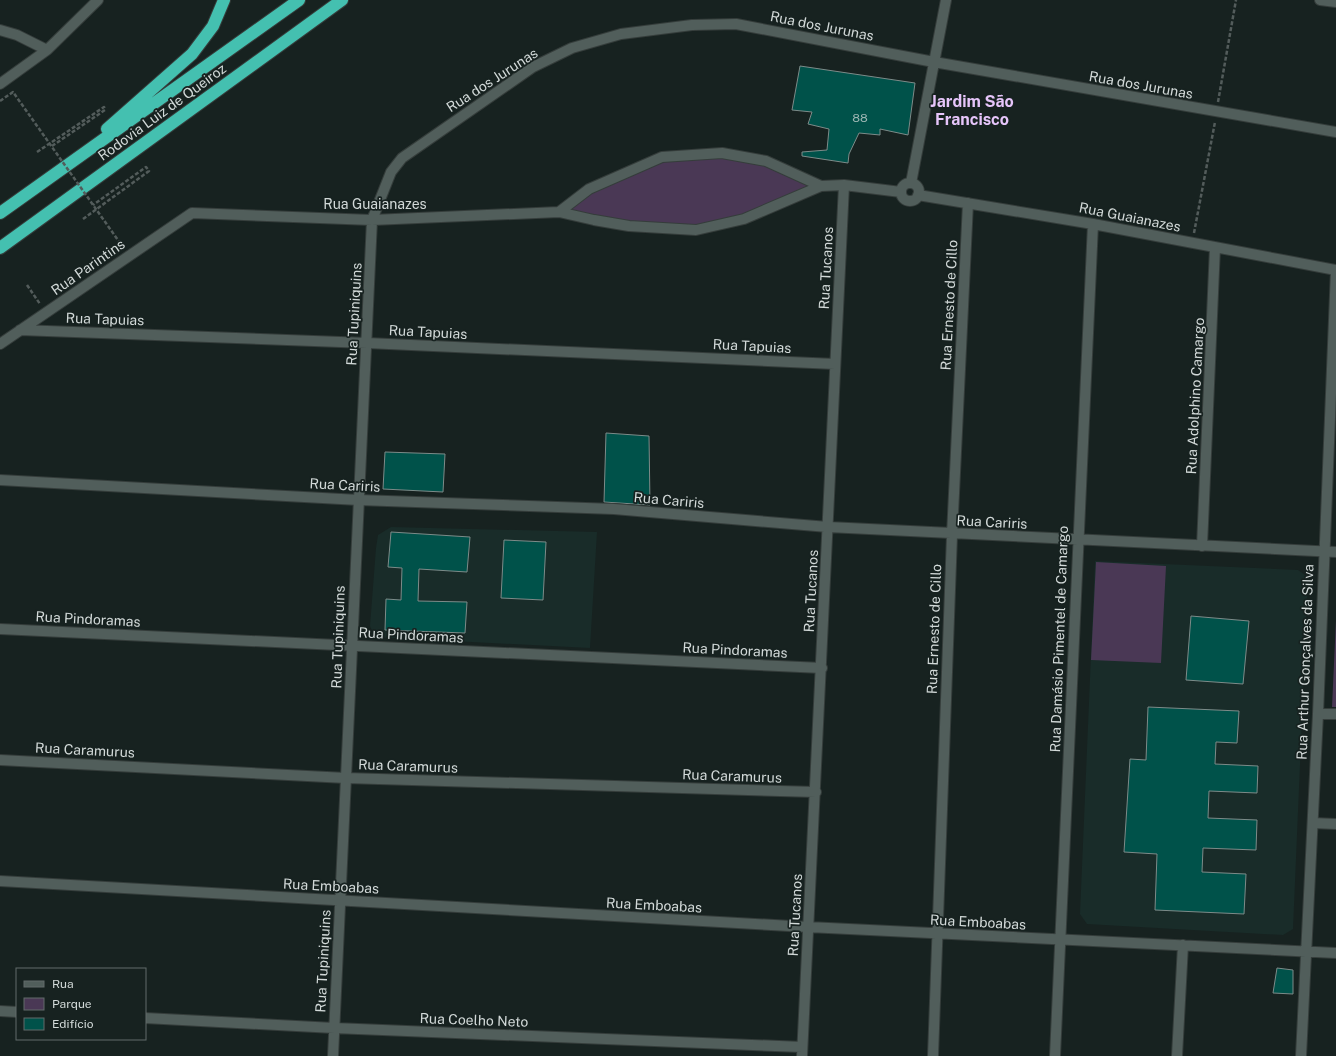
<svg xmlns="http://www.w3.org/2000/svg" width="1336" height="1056" viewBox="0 0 1336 1056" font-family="'Public Sans',sans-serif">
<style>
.built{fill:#192c29}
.green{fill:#4a3855}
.building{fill:#00524a;stroke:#7d8b89}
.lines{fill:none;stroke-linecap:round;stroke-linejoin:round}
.minor-casing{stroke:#353d3b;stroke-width:12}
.highway-casing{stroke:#353d3b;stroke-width:14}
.path{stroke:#535c5b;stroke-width:2.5;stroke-dasharray:4 2;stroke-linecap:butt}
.minor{stroke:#515e5b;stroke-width:10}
.highway{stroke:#44c0b0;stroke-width:12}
.path-bridge{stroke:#535c5b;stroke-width:2.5;stroke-dasharray:4 2;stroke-linecap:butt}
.labels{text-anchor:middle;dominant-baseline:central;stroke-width:3.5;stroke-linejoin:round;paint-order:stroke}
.number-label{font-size:12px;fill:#9eb7b4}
.street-label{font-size:14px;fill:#d2d9d8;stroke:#172220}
.quarter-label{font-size:16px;font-weight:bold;fill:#e6c5fa;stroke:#172220}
</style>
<rect width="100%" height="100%" fill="#172220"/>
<!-- built -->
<path class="built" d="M391 527 597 532 590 648 375 637 370 626 376 548 378 535Z
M1095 561 1298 570 1308 577 1293 929 1283 935 1087 924 1080 914Z"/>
<!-- green -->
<path class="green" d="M722 153 766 161 821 186 744 219 696 230 559 212 589 189 662 157Z
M1096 562 1166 566 1161 663 1091 660Z
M1336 620V707H1332Z"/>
<!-- building -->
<path class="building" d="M800 66 915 83 908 135 880 129V135L859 133 849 154 848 163 802 156V152L827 150 829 129 808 124 812 112 792 110Z
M606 433 649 436 650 505 604 502Z
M385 452 445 454 443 492 383 489Z
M391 532 470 537 467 572 419 569 418 601 467 602 465 633 385 630 386 599 401 600 402 568 388 567Z
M504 540 546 542 543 600 501 598Z
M1191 616 1249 621 1243 684 1186 680Z
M1148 707 1239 711 1237 743 1216 742 1215 764 1258 766 1257 793 1209 791 1208 818 1257 820 1256 850 1203 848 1202 872 1246 874 1244 914 1155 910 1157 854 1124 852 1130 759 1146 760Z
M1277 968 1293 970V994L1273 993Z"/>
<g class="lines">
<defs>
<path id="minor" d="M1320 0 1336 2
M0 30 17 35 47 50
M0 84 47 50 98 0
M911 183 946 0
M901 192a9 9 0 1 1 18 0a9 9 0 1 1-18 0Z
M918 195 1093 224 1336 270
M559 212 589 189 662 157 722 153 766 161 821 186
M20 330 367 343 835 364
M0 344 192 213 372 220 559 212 594 220 629 226 696 230 744 219 821 186 844 185 901 192
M0 480 359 500 614 509 828 527 1336 552
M1202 546 1215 247
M0 629 822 668
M1318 714H1336
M0 760 346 778 816 792
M1313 823 1336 824
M0 881 808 927 1336 953
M0 1011 17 1012
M145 1018 334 1028 802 1047
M333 1056 372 220 391 172 402 158 533 67 572 48 621 34 692 25 736 24 934 62 1336 132
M802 1056 844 185
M933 1056 952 535 968 203
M1055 1056 1093 224
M1177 1056 1183 945
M1301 1056 1318 714 1336 270"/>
<path id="highway" d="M107 129 192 54 213 26 224 0
M0 213 299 0
M0 248 342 0"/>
</defs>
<!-- minor casing -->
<use href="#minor" class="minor-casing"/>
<!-- highway casing -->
<use href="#highway" class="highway-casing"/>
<!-- path -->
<path class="path" d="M1218 102 1236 0
M37 152 104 107 105 110 52 146
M83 219 149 171 146 167 93 205
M1194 233 1215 122
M27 285 40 304"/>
<!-- minor -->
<use href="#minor" class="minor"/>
<!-- highway -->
<use href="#highway" class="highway"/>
<!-- path-bridge -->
<path class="path-bridge" d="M0 101 13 92 125 250"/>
</g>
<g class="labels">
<!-- number labels -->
<g class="number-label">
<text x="860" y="118">88</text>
</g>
<!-- street labels -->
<g class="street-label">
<text transform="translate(822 26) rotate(11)">Rua dos Jurunas</text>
<text transform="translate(492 80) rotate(-33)">Rua dos Jurunas</text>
<text transform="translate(1141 85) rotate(10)">Rua dos Jurunas</text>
<text transform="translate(162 112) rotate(-36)">Rodovia Luiz de Queiroz</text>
<text x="375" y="204">Rua Guaianazes</text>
<text transform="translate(1130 217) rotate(11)">Rua Guaianazes</text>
<text transform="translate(88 267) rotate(-35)">Rua Parintins</text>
<text transform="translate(826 268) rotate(-87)">Rua Tucanos</text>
<text transform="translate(949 305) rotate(-87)">Rua Ernesto de Cillo</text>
<text transform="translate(354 314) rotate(-87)">Rua Tupiniquins</text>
<text transform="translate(105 319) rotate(2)">Rua Tapuias</text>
<text transform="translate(428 332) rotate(3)">Rua Tapuias</text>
<text transform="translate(752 346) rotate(3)">Rua Tapuias</text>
<text transform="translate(1195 396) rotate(-87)">Rua Adolphino Camargo</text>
<text transform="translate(345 485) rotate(3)">Rua Cariris</text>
<text transform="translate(669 500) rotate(5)">Rua Cariris</text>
<text transform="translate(992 522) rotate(3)">Rua Cariris</text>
<text transform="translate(811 591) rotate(-87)">Rua Tucanos</text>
<text transform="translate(88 619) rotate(3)">Rua Pindoramas</text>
<text transform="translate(934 629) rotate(-88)">Rua Ernesto de Cillo</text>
<text transform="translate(411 635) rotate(3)">Rua Pindoramas</text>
<text transform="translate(338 637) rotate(-88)">Rua Tupiniquins</text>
<text transform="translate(1059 639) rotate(-88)">Rua Damásio Pimentel de Camargo</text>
<text transform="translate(735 650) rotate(3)">Rua Pindoramas</text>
<text transform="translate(1305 662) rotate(-88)">Rua Arthur Gonçalves da Silva</text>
<text transform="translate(85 750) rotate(3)">Rua Caramurus</text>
<text transform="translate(408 766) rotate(2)">Rua Caramurus</text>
<text transform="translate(732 776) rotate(2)">Rua Caramurus</text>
<text transform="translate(331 886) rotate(3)">Rua Emboabas</text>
<text transform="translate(654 905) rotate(3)">Rua Emboabas</text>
<text transform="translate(795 915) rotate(-87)">Rua Tucanos</text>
<text transform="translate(978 922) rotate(3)">Rua Emboabas</text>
<text transform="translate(323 961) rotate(-87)">Rua Tupiniquins</text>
<text transform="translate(474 1020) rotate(2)">Rua Coelho Neto</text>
</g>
<!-- quarter labels -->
<g class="quarter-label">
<text x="972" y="101">Jardim São<tspan x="972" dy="18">Francisco</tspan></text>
</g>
</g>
<!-- legend -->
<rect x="16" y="968" width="130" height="72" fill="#172220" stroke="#626b6a"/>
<rect x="24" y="981" width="20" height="6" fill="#515e5b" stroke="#626b6a"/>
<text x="52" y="988" font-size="12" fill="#d2d9d8">Rua</text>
<rect x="24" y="998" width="20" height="12" fill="#4a3855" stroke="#626b6a"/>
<text x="52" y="1008" font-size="12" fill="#d2d9d8">Parque</text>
<rect x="24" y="1018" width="20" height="12" fill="#00524a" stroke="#626b6a"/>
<text x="52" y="1028" font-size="12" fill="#d2d9d8">Edifício</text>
</svg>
